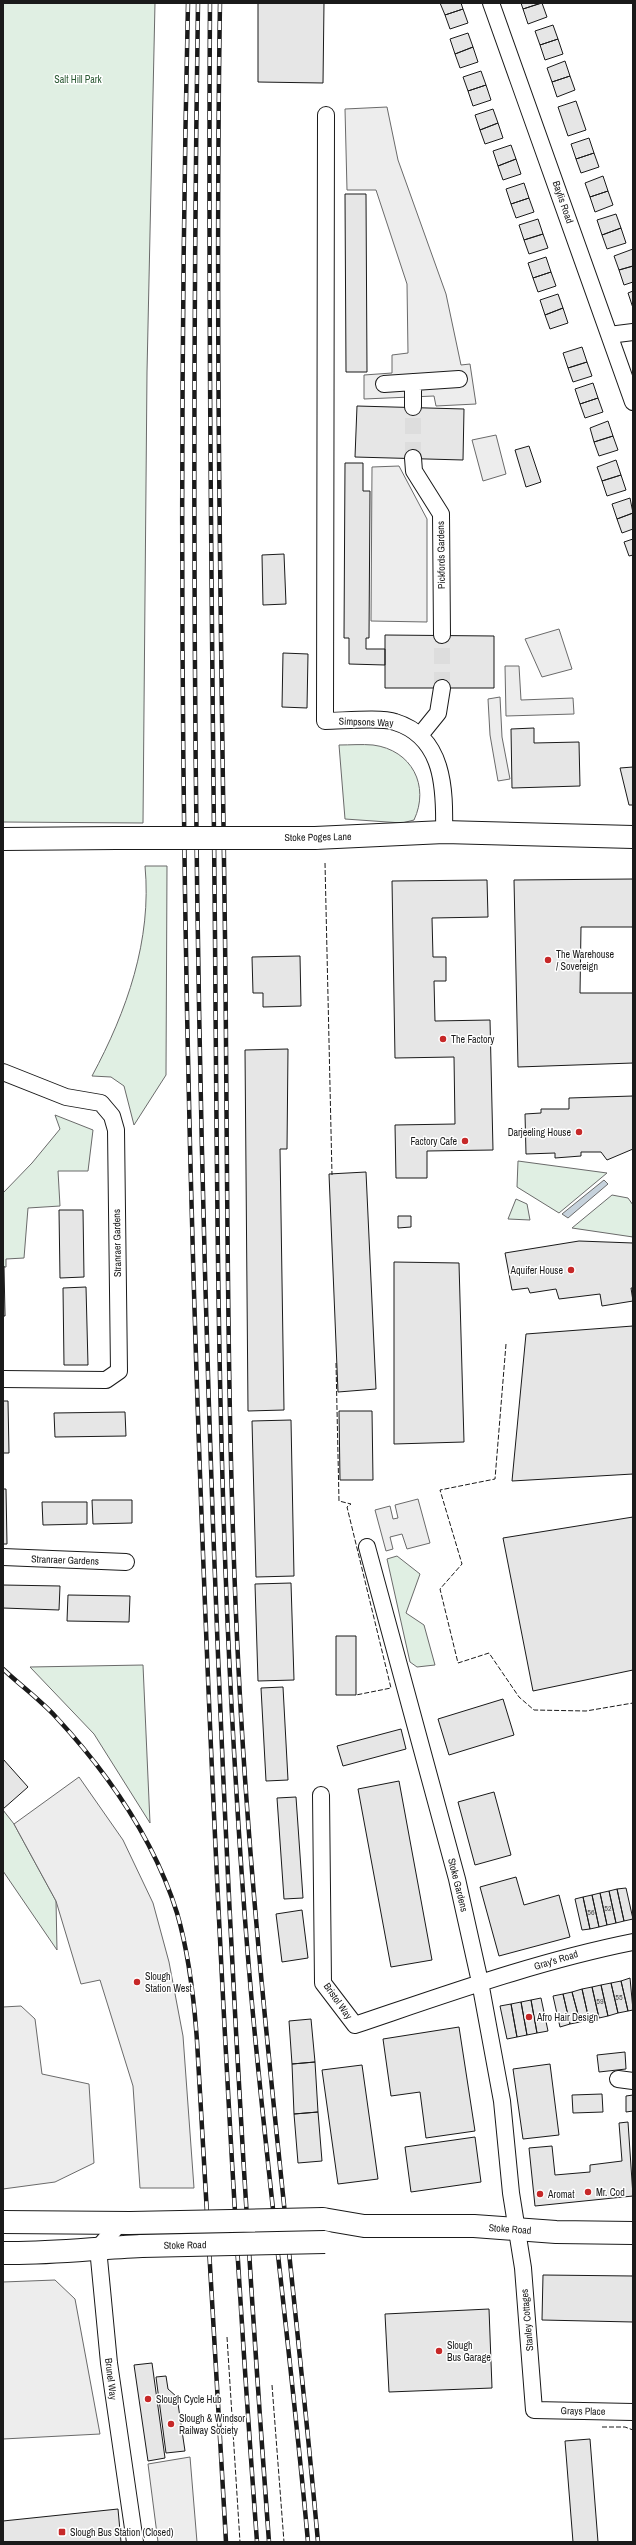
<svg xmlns="http://www.w3.org/2000/svg" width="636" height="2545" viewBox="0 0 636 2545" font-family="'Archivo Narrow',sans-serif">
<style>
.green{fill:#e0efe3;stroke:#6a6a6a}
.parking{fill:#ededed;stroke:#6a6a6a}
.water{fill:#c6d2dc;stroke:#6a6a6a}
.building{fill:#e6e6e6;stroke:#1a1a1a}
.lines{fill:none;stroke-linecap:round;stroke-linejoin:round}
.street-tunnel{stroke:#ddd;stroke-width:16;stroke-dasharray:16 8;stroke-linecap:butt}
.street-casing{stroke:#1a1a1a;stroke-width:18}
.secondary-casing{stroke:#1a1a1a;stroke-width:24}
.street{stroke:#fff;stroke-width:16}
.secondary{stroke:#fff;stroke-width:22}
.rail-casing{stroke:#1a1a1a;stroke-width:4.5}
.rail{stroke:#fff;stroke-width:3;stroke-dasharray:9;stroke-linecap:butt}
.secondary-bridge-casing{stroke:#1a1a1a;stroke-width:24;stroke-linecap:butt}
.secondary-bridge{stroke:#fff;stroke-width:22}
.fence{stroke:#1a1a1a;stroke-width:1;stroke-dasharray:5 2;stroke-linecap:butt}
.poi-dot{fill:#c62828;stroke:#fff;stroke-width:1.5}
.labels{text-anchor:middle;dominant-baseline:central;stroke-width:3;stroke-linejoin:round;paint-order:stroke}
.number-label{font-size:8px;fill:#4d4d4d}
.park-label{font-size:10px;fill:#2b5a34;stroke:#fff}
.street-label{font-size:10px;fill:#1a1a1a;stroke:#fff}
.poi-label{font-size:10px;fill:#1a1a1a;stroke:#fff;text-anchor:start}
</style>
<rect width="100%" height="100%" fill="#fff"/>
<!-- green -->
<path class="green" d="M3 3H155L147 372 143 823 3 822Z
M339 745C350 745 362 744 373 745 412 750 430 786 414 820L402 823 345 819Z
M145 866H167L166 1075 134 1125 124 1086 111 1077 92 1076C127 1011 152 940 145 866Z
M55 1115 93 1130 88 1171H58L60 1206 28 1208 24 1258 6 1259V1267H3V1193L32 1163 60 1129Z
M518 1161 607 1173 559 1213 517 1187Z
M612 1195 628 1198 633 1205V1237L572 1228Z
M516 1199 527 1204 530 1220 508 1219Z
M397 1556 420 1574 406 1613 424 1625 435 1665 417 1667 410 1662 387 1559Z
M143 1665 150 1823 94 1734 30 1667Z
M3 1810 14 1824 56 1901 57 1950 3 1871Z"/>
<!-- parking -->
<path class="parking" d="M387 107 398 160 446 294 461 365 470 364 476 404 436 406 434 396 364 399V375L392 373V355L408 353 407 284 376 190H347L345 109Z
M496 435 506 474 483 481 472 440Z
M399 466 427 519V622L371 621 372 467Z
M559 629 572 669 542 677 525 639Z
M505 666H519L521 700 573 698 574 714 506 716Z
M500 697 502 737 510 779 498 781 490 735 488 699Z
M418 1499 430 1543 407 1549 402 1534 390 1537 393 1549 386 1551 375 1510 390 1506 393 1519 398 1518 395 1505Z
M79 1777 123 1840 153 1903 169 1962 183 2036 194 2188H140L133 2086 100 1980 81 1984 56 1901 14 1824Z
M21 2006 35 2019 42 2074 89 2084 94 2163 55 2182 3 2189V2007Z
M55 2280 75 2299 100 2434 3 2439V2282Z
M190 2457 197 2542H158L148 2464Z"/>
<!-- water -->
<path class="water" d="M604 1180 608 1184 568 1218 562 1214Z"/>
<!-- building -->
<path class="building" d="M258 3H324L323 83 258 82Z
M440 3H461L463 9 445 15Z
M521 3H541L523 9Z
M542 3 547 17 528 24 523 9Z
M463 9 468 23 450 29 445 15Z
M553 25 558 39 540 45 535 31Z
M468 33 473 47 455 54 450 39Z
M558 39 563 54 545 60 540 45Z
M473 47 478 62 460 68 455 54Z
M565 61 570 76 552 82 547 68Z
M481 71 486 85 468 91 463 77Z
M570 76 575 90 557 97 552 82Z
M486 85 491 100 473 106 468 91Z
M576 101 586 130 568 136 558 107Z
M493 109 498 123 480 130 475 115Z
M498 123 503 138 485 144 480 130Z
M589 138 594 153 576 159 571 144Z
M511 145 516 159 498 166 493 151Z
M594 153 599 167 581 173 576 159Z
M516 159 521 174 503 180 498 166Z
M603 176 608 191 590 197 585 183Z
M524 183 529 198 511 204 506 189Z
M608 191 613 205 595 212 590 197Z
M345 194H366L367 372H346Z
M529 198 534 212 516 218 511 204Z
M616 214 621 228 602 235 597 220Z
M538 219 543 234 524 240 519 225Z
M621 228 626 243 607 249 602 235Z
M543 234 548 248 529 254 524 240Z
M633 249V266L619 270 614 256Z
M546 257 551 272 533 278 528 263Z
M633 266V282L624 285 619 270Z
M551 272 556 286 538 292 533 278Z
M633 291V308L628 293Z
M558 294 563 308 545 315 540 300Z
M563 308 568 323 550 329 545 315Z
M582 347 587 362 568 368 563 353Z
M587 362 592 376 573 382 568 368Z
M593 383 598 398 580 404 575 389Z
M598 398 603 412 585 418 580 404Z
M357 406 464 409 463 460 355 457Z
M608 421 613 436 594 442 590 428Z
M613 436 618 450 599 456 594 442Z
M529 446 541 482 526 487 515 450Z
M616 460 621 475 602 481 597 467Z
M345 463H363V491H370L369 638H366V649H385V665L349 664V638H344Z
M621 475 626 490 607 496 602 481Z
M630 498 633 513 617 519 612 504Z
M633 513V529L622 533 617 519Z
M633 539V555L629 556 624 542Z
M284 554 286 604 263 605 262 555Z
M385 635 494 636V688H385Z
M283 653 308 654 307 708 282 707Z
M534 728V743L579 742 580 786 512 788 511 729Z
M633 767V805H629L620 768Z
M633 879V927H581L580 993H633V1063L518 1067 514 880Z
M487 880 488 917 432 918 433 957H446V981H434L435 1021 490 1020 493 1150 427 1151V1178H396L395 1125 455 1124 454 1057 395 1058 392 881Z
M300 956 301 1006 263 1007V993H253L252 957Z
M288 1049 287 1149H280L284 1410 248 1411 245 1050Z
M633 1096V1149L607 1160 601 1152H581V1156L555 1158V1153L526 1154 525 1114 541 1113V1109H569V1098Z
M366 1172 376 1389 338 1392 329 1174Z
M59 1210H83L84 1277 60 1278Z
M398 1216H411V1227L398 1228Z
M579 1241 633 1243V1288H631L633 1301 602 1306 600 1294 559 1299 556 1289 530 1293 528 1288 512 1290 505 1253Z
M394 1262 459 1263 464 1442 394 1444Z
M3 1266H4L5 1316H3Z
M86 1287 88 1365H64L63 1288Z
M633 1326V1474L512 1481 526 1334Z
M3 1401H8L9 1453H3Z
M339 1411H372L373 1480H340Z
M125 1412 126 1436 55 1437 54 1413Z
M291 1420 294 1576 256 1577 252 1421Z
M3 1489H6L7 1544H3Z
M92 1500H132V1523L93 1524Z
M42 1502H87V1524L43 1525Z
M633 1517V1670L533 1691 503 1538Z
M291 1583 294 1680 258 1681 255 1584Z
M3 1585 60 1586 59 1610 3 1608Z
M68 1595 130 1596 129 1622 67 1621Z
M336 1636H356V1695H336Z
M283 1687 288 1780 266 1781 261 1688Z
M503 1699 514 1735 449 1755 438 1719Z
M401 1729 406 1749 343 1766 337 1746Z
M3 1759 28 1787 3 1809Z
M399 1781 432 1960 391 1967 358 1789Z
M494 1792 511 1855 475 1865 458 1802Z
M296 1797 303 1898 284 1899 277 1798Z
M516 1877 524 1905 559 1895 570 1937 499 1956 480 1887Z
M626 1888 633 1919 624 1921 617 1889Z
M617 1889 624 1921 616 1923 609 1891Z
M609 1891 616 1923 607 1925 600 1893Z
M600 1893 607 1925 599 1927 592 1895Z
M592 1895 599 1927 590 1929 583 1897Z
M583 1897 590 1929 582 1930 575 1899Z
M302 1910 308 1958 282 1962 276 1914Z
M630 1978 633 2010 628 2011 621 1981Z
M621 1981 628 2011 618 2013 611 1983Z
M611 1983 618 2013 608 2016 601 1985Z
M601 1985 608 2016 599 2018 592 1987Z
M592 1987 599 2018 589 2020 582 1989Z
M582 1989 589 2020 580 2022 572 1992Z
M572 1992 580 2022 570 2024 563 1994Z
M563 1994 570 2024 560 2027 553 1996Z
M541 1998 548 2031 537 2033 531 2000Z
M531 2000 537 2033 527 2035 521 2002Z
M521 2002 527 2035 517 2037 511 2004Z
M511 2004 517 2037 507 2039 500 2006Z
M311 2019 315 2062 292 2064 289 2021Z
M459 2027 475 2131 426 2138 420 2092 391 2096 383 2039Z
M625 2052 626 2069 599 2072 597 2055Z
M315 2062 318 2112 294 2114 292 2064Z
M550 2064 559 2135 523 2139 513 2069Z
M362 2065 378 2179 338 2184 322 2070Z
M602 2094 603 2112 573 2113 572 2095Z
M633 2095V2111L626 2112V2096Z
M318 2112 322 2161 298 2163 294 2114Z
M628 2122 633 2196 535 2206 529 2148 552 2146 555 2175 590 2172V2165L622 2161 619 2123Z
M475 2137 481 2182 411 2192 405 2147Z
M543 2275 633 2276V2322L542 2320Z
M489 2309 492 2388 389 2392 385 2314Z
M152 2363 165 2458 148 2461 134 2365Z
M166 2376 168 2389 177 2397 185 2451 166 2453 156 2377Z
M590 2439 598 2542H573L565 2441Z
M118 2509 121 2542H3V2521Z"/>
<g class="lines">
<!-- street-tunnel -->
<path class="street-tunnel" d="M413 458V407
M442 688V635"/>
<defs>
<path id="street" d="M491 3 633 402
M326 115 325 721C342 721 381 717 395 722 444 737 445 789 444 832
M609 335 633 332
M384 384 459 379
M413 407V382
M413 458 414 471 441 514 442 635
M421 734 438 713 442 688
M3 1072 66 1097 101 1103 112 1116 116 1130 119 1371 106 1380 3 1379
M367 1547 457 1879 480 1982 502 2101 511 2193 523 2268 534 2410 633 2412
M3 1557 126 1562
M321 1795 323 1983 355 2025C447 1994 538 1961 633 1942
M618 2079 633 2081
M120 2223 98 2248 109 2363 135 2542"/>
<path id="secondary" d="M315 838 444 832 633 837
M3 839 116 838
M323 2219 364 2226H474L556 2232 633 2233
M3 2222 130 2223
M3 2253C50 2254 95 2248 142 2246"/>
</defs>
<!-- street casing -->
<use href="#street" class="street-casing"/>
<!-- secondary casing -->
<use href="#secondary" class="secondary-casing"/>
<!-- street -->
<use href="#street" class="street"/>
<!-- secondary -->
<use href="#secondary" class="secondary"/>
<defs>
<path id="rail" d="M188 3C177 484 182 965 199 1446 212 1811 230 2177 257 2542
M198 3C185 850 206 1697 269 2542
M210 3C208 314 212 625 215 936 217 1196 218 1456 232 1715 238 1826 245 1936 256 2046 272 2212 293 2377 308 2542
M220 3C215 314 221 625 225 936 228 1195 226 1456 241 1715 257 1992 293 2266 318 2542
M3 1669C20 1685 39 1699 55 1716 107 1772 154 1839 177 1913 189 1954 194 1998 197 2041L226 2542"/>
</defs>
<!-- rail casing -->
<use href="#rail" class="rail-casing"/>
<!-- rail -->
<use href="#rail" class="rail"/>
<defs>
<path id="secondary-bridge" d="M116 838H315
M130 2223 323 2219
M142 2246 325 2242"/>
</defs>
<!-- secondary-bridge casing -->
<use href="#secondary-bridge" class="secondary-bridge-casing"/>
<!-- secondary-bridge -->
<use href="#secondary-bridge" class="secondary-bridge"/>
<!-- fence -->
<path class="fence" d="M325 863 332 1175
M506 1344 495 1479 440 1490 462 1564 440 1589 458 1663 489 1653 519 1697 534 1710 586 1711 633 1703
M336 1363 339 1501 351 1504 347 1507 391 1688 356 1695
M227 2337 240 2542
M272 2385 284 2542
M602 2427H625L633 2430"/>
</g>
<!-- markers -->
<g class="poi-dot">
<circle cx="548" cy="960" r="4"/>
<circle cx="443" cy="1039" r="4"/>
<circle cx="579" cy="1132" r="4"/>
<circle cx="465" cy="1141" r="4"/>
<circle cx="571" cy="1270" r="4"/>
<circle cx="137" cy="1982" r="4"/>
<circle cx="529" cy="2017" r="4"/>
<circle cx="588" cy="2192" r="4"/>
<circle cx="540" cy="2194" r="4"/>
<circle cx="439" cy="2351" r="4"/>
<circle cx="148" cy="2399" r="4"/>
<circle cx="171" cy="2424" r="4"/>
<rect x="58" y="2528" width="8" height="8" rx="2"/>
</g>
<g class="labels">
<!-- number labels -->
<g class="number-label">
<text x="608" y="1908">52</text>
<text x="591" y="1912">56</text>
<text x="619" y="1997">55</text>
<text x="600" y="2001">59</text>
</g>
<!-- park labels -->
<g class="park-label">
<text x="78" y="79">Salt Hill Park</text>
</g>
<!-- street labels -->
<g class="street-label">
<text transform="translate(563 202) rotate(71)">Baylis Road</text>
<text transform="translate(441 555) rotate(-91)">Pickfords Gardens</text>
<text transform="translate(366 722) rotate(2)">Simpsons Way</text>
<text transform="translate(318 837) rotate(-1)">Stoke Poges Lane</text>
<text transform="translate(117 1243) rotate(-91)">Stranraer Gardens</text>
<text transform="translate(65 1560) rotate(2)">Stranraer Gardens</text>
<text transform="translate(458 1885) rotate(76)">Stoke Gardens</text>
<text transform="translate(556 1960) rotate(-17)">Gray's Road</text>
<text transform="translate(338 2001) rotate(55)">Bristol Way</text>
<text transform="translate(510 2229) rotate(4)">Stoke Road</text>
<text transform="translate(185 2245) rotate(-1)">Stoke Road</text>
<text transform="translate(527 2320) rotate(-95)">Stanley Cottages</text>
<text transform="translate(111 2379) rotate(83)">Brunel Way</text>
<text transform="translate(583 2411) rotate(1)">Grays Place</text>
</g>
<!-- poi labels -->
<g class="poi-label">
<text x="556" y="954">The Warehouse<tspan x="556" dy="12">/ Sovereign</tspan></text>
<text x="451" y="1039">The Factory</text>
<text x="571" y="1132" text-anchor="end">Darjeeling House</text>
<text x="457" y="1141" text-anchor="end">Factory Cafe</text>
<text x="563" y="1270" text-anchor="end">Aquifer House</text>
<text x="145" y="1976">Slough<tspan x="145" dy="12">Station West</tspan></text>
<text x="537" y="2017">Afro Hair Design</text>
<text x="596" y="2192">Mr. Cod</text>
<text x="548" y="2194">Aromat</text>
<text x="447" y="2345">Slough<tspan x="447" dy="12">Bus Garage</tspan></text>
<text x="156" y="2399">Slough Cycle Hub</text>
<text x="179" y="2418">Slough &amp; Windsor<tspan x="179" dy="12">Railway Society</tspan></text>
<text x="70" y="2532">Slough Bus Station (Closed)</text>
</g>
</g>
<!-- border -->
<rect width="636" height="2545" fill="none" stroke="#1a1a1a" stroke-width="8"/>
</svg>
